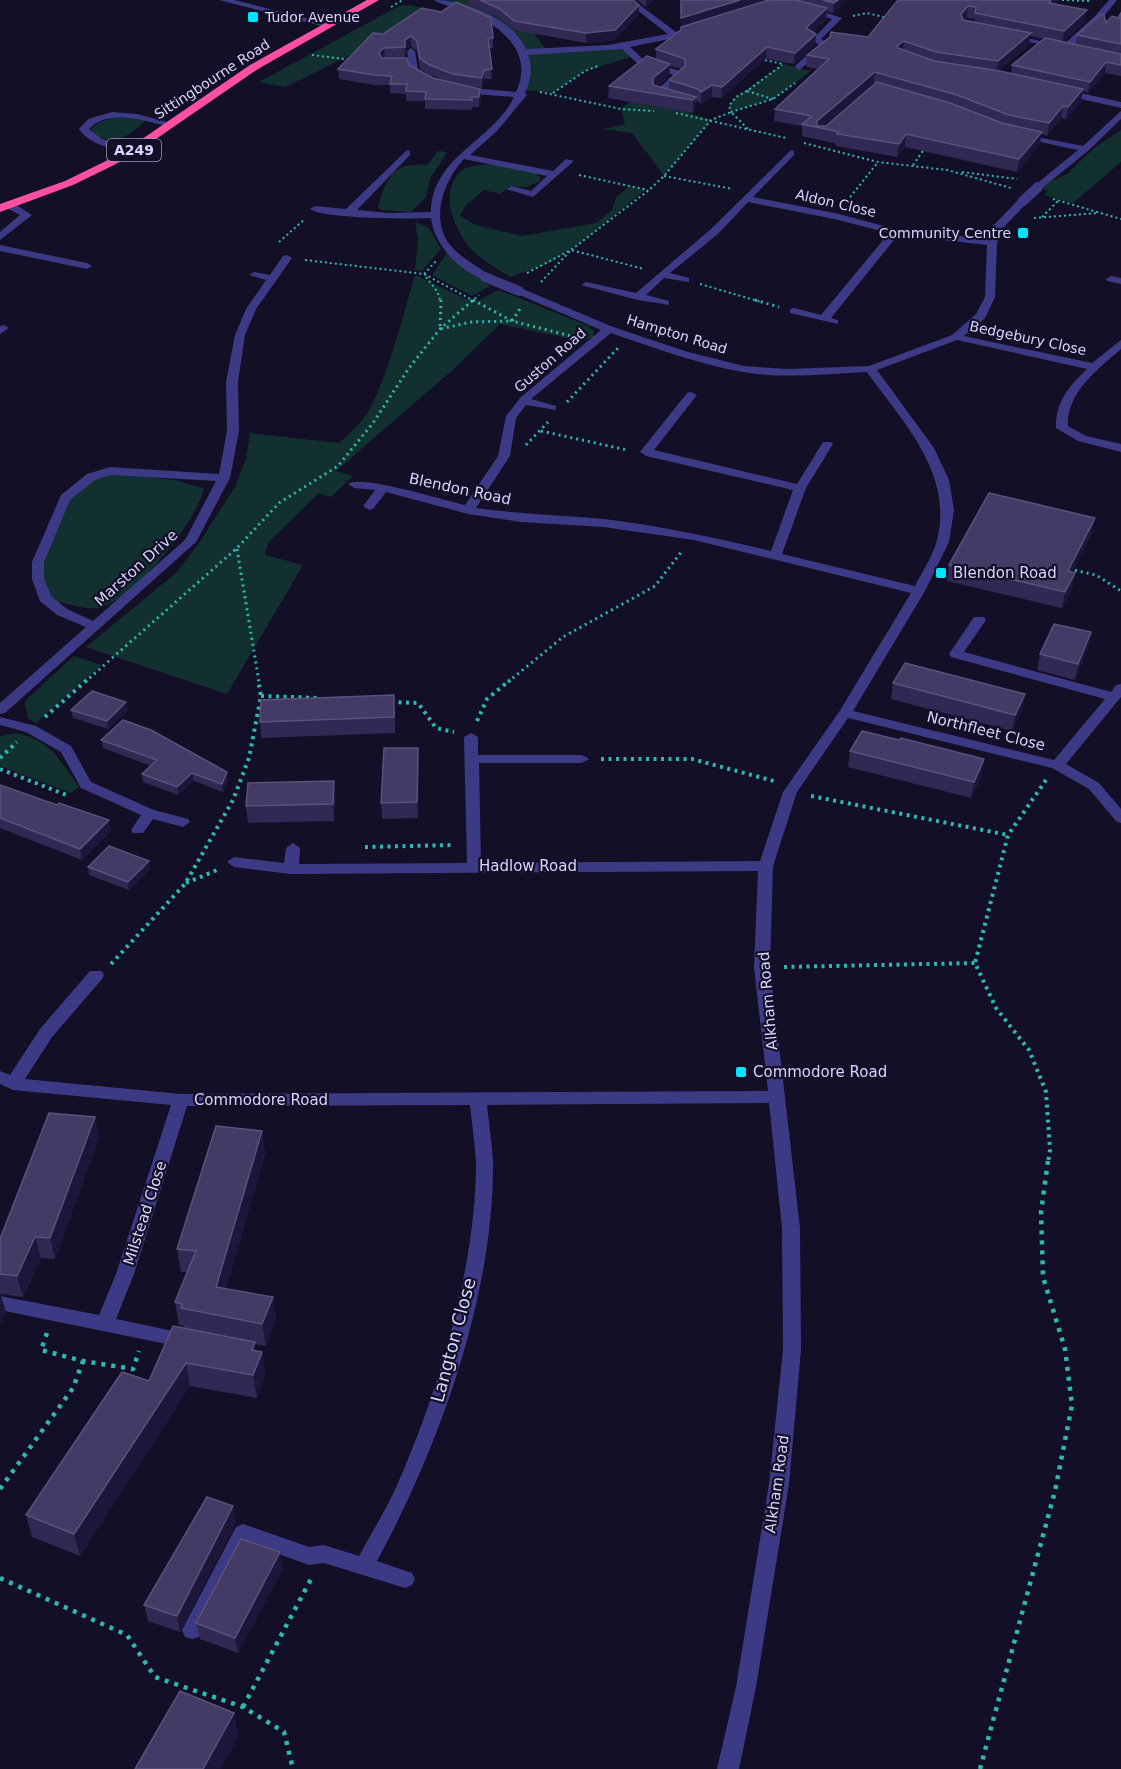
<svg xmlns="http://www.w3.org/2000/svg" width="1121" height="1769" viewBox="0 0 1121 1769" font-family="'DejaVu Sans',sans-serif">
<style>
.green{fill:#12302f}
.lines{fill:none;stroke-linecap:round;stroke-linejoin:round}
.path-far3{stroke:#2fb8b0;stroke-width:2;stroke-dasharray:2 3;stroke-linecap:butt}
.path-far2{stroke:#2fb8b0;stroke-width:3;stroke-dasharray:2 4;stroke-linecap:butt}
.path-far1{stroke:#2fb8b0;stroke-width:4;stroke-dasharray:3 4.5;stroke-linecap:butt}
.path{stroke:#2fb8b0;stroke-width:4.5;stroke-dasharray:4 6;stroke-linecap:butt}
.minor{fill:#3d3a85;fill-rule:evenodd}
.highway{fill:#ff4fa3;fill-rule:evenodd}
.minor-bridge{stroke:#3d3a85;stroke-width:10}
.wall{fill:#312854;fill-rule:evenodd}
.shaded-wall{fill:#1d163a}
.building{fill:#433a66;stroke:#5a527e;stroke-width:1.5}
.poi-dot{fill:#00e5ff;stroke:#130f26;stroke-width:2}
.labels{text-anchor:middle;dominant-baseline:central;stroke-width:4.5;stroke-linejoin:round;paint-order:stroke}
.far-poi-label{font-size:14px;fill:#d9d4ff;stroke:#130f26;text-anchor:start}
.far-street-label{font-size:14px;fill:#d9d4ff;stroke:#130f26}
.shield{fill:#130f26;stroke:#9e99be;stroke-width:1.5}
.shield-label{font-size:14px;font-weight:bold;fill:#d9d4ff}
.street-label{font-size:15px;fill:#d9d4ff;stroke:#130f26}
.poi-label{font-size:15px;fill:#d9d4ff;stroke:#130f26;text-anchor:start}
.near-street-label{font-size:18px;fill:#d9d4ff;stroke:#130f26}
</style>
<rect width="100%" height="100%" fill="#130f26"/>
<!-- green -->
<path class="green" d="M436 0C453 0 471 0 488 0 502 2 543 38 546 52L624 46 634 56 585 71 553 93 524 90 520 45 475 11Z
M410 5 438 12 285 87 259 82 399 6Z
M783 64 811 71 773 99 731 112 729 106 736 97Z
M637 96 711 120 664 176 632 133 603 129 625 124 621 109Z
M112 118H130L145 121C132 135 112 148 92 133L91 129 98 123Z
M1121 130V162L1073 203 1044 195 1048 191 1038 187 1067 174 1093 149Z
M438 151 447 152 430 179 426 197 411 212 381 210 378 207C386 177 394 162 427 165Z
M490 164 535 173 540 177V181L527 187 509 186 501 194 484 190 466 205 460 216 476 225 522 236 596 223 612 210 616 197 630 186 645 190 587 238 548 264 510 277C498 269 482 260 472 250 455 231 439 195 459 173 466 165 480 165 490 164Z
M415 222 429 228 441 249 422 271 415 270 418 240Z
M448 251 490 286 472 296 432 275Z
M415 275 466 299 479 300 499 290 586 325 594 331 593 338 581 341 500 324 456 367 336 471 353 476 331 497 319 493 268 543 265 555 303 565 227 694 86 647 176 573 199 543 235 487 246 459 250 433 339 443C350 433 360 424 368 412 388 377 403 315 415 275Z
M110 471 179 481 204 489C196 523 134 599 99 608 89 611 57 601 45 598L38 562 76 487Z
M74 656 102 665 36 723 28 718 25 705 27 699Z
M16 733C52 741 59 759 79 787L71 793 0 766V736Z"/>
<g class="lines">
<!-- path-far3 -->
<path class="path-far3" d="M1062 0 1089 1
M391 7 403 0
M853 16 867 13 887 18
M312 55 352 60
M760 59 783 64
M747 91 736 97 729 106 731 112 773 99 795 83
M540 92 621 109 654 111
M553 93 585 71 598 66
M773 99 747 91 782 65
M676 113 786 138
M804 143 878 162 947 170 1011 188
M913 165 925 148
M962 172 1017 179
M579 175 648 190
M664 176 733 189
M1053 199 1121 219
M847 201 878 162
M1042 217 1058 201
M1034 218 1098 213
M279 242 305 219
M305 260 424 274 476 302
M527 273 571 250 649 190 664 176 711 120 731 112 748 129
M424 274 437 260
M426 277 437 291 441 302
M541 282 571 250 644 269
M700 284 761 302
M471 302 479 295"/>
<!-- path-far2 -->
<path class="path-far2" d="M441 300 440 329 471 322 512 321 520 309
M473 300 512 321 571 336
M755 300 779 307
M567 402 618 348
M541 431 627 450
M526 445 548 422
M237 549 259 682
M1069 569 1096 575 1121 591
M85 682 237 548 279 503 338 466 373 423 409 368 440 329 473 300
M508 682 563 637 655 586 682 551"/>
<!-- path-far1 -->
<path class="path-far1" d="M261 696 320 698
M391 702 418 703 436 728 454 732
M45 717 87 680
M477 721 487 699 510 680
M0 758 17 742
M601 759H692L774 781
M0 769 69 796
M1046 780 1008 835 975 963 996 1008 1029 1050 1046 1092 1050 1150 1048 1162
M811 796 1008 835
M365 847 454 845
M186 883 217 870
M111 964 185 884 233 800 249 758 261 696 258 680
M784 967 975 963"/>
<!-- path -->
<path class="path" d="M47 1333 41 1350 83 1361 133 1369 139 1351
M0 1489 73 1388 83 1361
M0 1578 127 1635 155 1677 243 1707 284 1732 293 1769
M243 1707 311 1579
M980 1769 1055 1491 1072 1405 1065 1349 1043 1277 1041 1212 1048 1161"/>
<!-- minor -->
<path class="minor" d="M219 0H234L333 25 329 28Z
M434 0C465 0 513 19 526 49L608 45 668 34 624 0H633L676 32 692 27 696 30 674 38 630 47 643 59 683 72V76L664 93 673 97 668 100 652 94 674 75 637 63 622 49 528 55C533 68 531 80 525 93L527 95 497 131 470 155 553 171 566 159 574 161 533 197 506 189 511 186 531 191 547 176 464 159C444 180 429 220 451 246 461 258 476 265 489 275L490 277 485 280C460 272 434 245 431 218 410 219 323 219 310 209L315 206 346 209 407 150 410 151V155L357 210 389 213 431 212C432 156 492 142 514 97L462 93 457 90 462 87 516 92C536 50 496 22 461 9 452 6 441 5 434 0Z
M1109 0H1117L1101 20 1068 50 1005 37 1009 34 1062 46 1095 16Z
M809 7 842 18 821 39 828 43V47L799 70 795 67 796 65 819 45 812 40 832 19 806 12V8Z
M411 48 415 51 418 70 428 77V81H422L410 71 407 51Z
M1062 89 1121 102V108L1059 94V90Z
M1121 111V119L1088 151 1041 189H1035V185L1078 150 1017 137V133L1083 146Z
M112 112 137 114 175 124 170 127C145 121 109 108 89 129L102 139 136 148V152L133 153C113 148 92 147 79 129L88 119Z
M791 150 794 151V155L753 197 835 213 895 229 988 239 993 226 1019 199H1027V203L1002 229 997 243 995 297 985 318 964 336 1092 363 1121 340V349C1098 369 1066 393 1068 426L1086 436 1121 444V452L1078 441 1056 428C1055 403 1069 386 1087 369L957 340 877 370 934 448 949 480 954 510 949 542 925 591 853 711 1054 760 1105 699 951 657 949 654 974 617H984L986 620 964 652 1111 692 1116 685 1121 684V697L1066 764 1099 783 1121 809V823L1116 821 1089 789 1052 768 848 718 797 792 773 866 770 967 800 1228 801 1350 789 1484 756 1687 739 1769H717L736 1687 769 1484 783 1350 782 1228 769 1103 487 1105C489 1124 492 1144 493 1163 494 1295 439 1447 377 1561L412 1573 415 1579 412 1585 405 1588 324 1563 309 1565 248 1543 199 1637 192 1639 185 1637 182 1630 236 1527 243 1524 309 1547 324 1545 359 1556C372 1532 387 1508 398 1483 439 1390 476 1266 476 1164 475 1144 472 1124 470 1105L187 1106 134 1274 116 1319 192 1335 195 1340 192 1345 186 1348 0 1310V1296L99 1315 116 1274 171 1105 13 1090 0 1084V1071L10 1075 40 1029 90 971H102L104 975 102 979 52 1037 25 1079 181 1094 768 1091 754 967 758 871 291 874 234 867 227 862 234 857 284 863 286 848 293 843 300 848 299 864 467 863 464 737 471 733 478 737V755H582L589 759 582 763H479L481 863 760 861 783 792 839 712 911 593 694 540 603 527 521 522 468 514 386 492 373 509 369 510 363 506 375 490 354 488 348 484C360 474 446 501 465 505L498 456 506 416 521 397 601 330 515 293V289H523L613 327 688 352 744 366 787 369 869 366 952 335 976 314 985 297 987 245 898 235 831 318 838 320V324L790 313V309L794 308 821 315 889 233 834 219 748 202 719 233 670 273 689 278V282L664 278 646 295 669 301V305L638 300 581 285 586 282 636 293 711 229ZM611 333C654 348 698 364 743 372 783 379 826 374 867 372 903 422 954 474 937 540 933 556 922 572 915 586L782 554 806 488 833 444 831 442H823L797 484 654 450 697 395 691 392 687 393 640 452 646 456 793 490 771 551C716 538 661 526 604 519 561 515 519 514 476 508L510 456 516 418 526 405 556 410V406L531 399Z
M5 203H13L32 215 0 240V232L20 215 5 207Z
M0 245 87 263 92 266 87 269 0 251Z
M287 255 292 258 256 309 245 335 238 382 239 431 230 478 196 542 5 713 0 714V703L86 627 57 615 40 601 32 579V562L61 495 87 474 110 467 219 474 227 431 226 382 235 335 246 309 266 280 249 275 254 272 270 275 283 256ZM111 475 216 481 185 540 93 621 67 609 51 596 44 579V562L70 500 95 480Z
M1111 276 1121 278V284L1107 281 1106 279Z
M4 325 9 328 0 334V326Z
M0 717 36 726 71 746 91 782 154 810 188 819 190 822 183 827 153 819 143 833H133L131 830 141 815 81 788 61 752 26 732 0 725Z"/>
<!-- highway -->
<path class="highway" d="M367 0H379L258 69 137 152 114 165 73 185 0 212V204L65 181 106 161 129 148 250 65Z"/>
<!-- minor-bridge -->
<path class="minor-bridge" d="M1023 201 1038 187
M485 277 519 291"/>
</g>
<!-- wall -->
<path class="wall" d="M468 0H633L639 5V14L615 40 586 43 514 30 500 18 468 4Z
M637 0H653L646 7Z
M681 0H847L833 13 826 11V20L813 32 815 45 794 64 766 59 721 98 712 97 701 104 696 100 695 110 693 113 608 98 609 86 656 59V49L681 30ZM670 66 681 69 669 80V89L657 86 669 76Z
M898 0H1058L1055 4 1085 22 1063 42 1076 44 1077 35 1118 18 1121 13V76L1105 73 1088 93 1083 91 1081 101 1066 119 1061 118 1047 136 1041 134 1040 144 1017 172 905 147 897 157 836 146V144L834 143 802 136V126L774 121 775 109 818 69 806 67 807 55 868 37ZM967 18 975 19 974 22 965 20ZM1030 36 1044 39 1012 65 1011 74 998 71 1029 45ZM874 84H875L826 126H824Z
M383 34 493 38V48H489L492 79H484L482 88 469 86 480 89 481 98 479 107H472V110L425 109V101H406V94L390 93V85H374L339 79 338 69ZM411 46 417 51 420 69 430 75 447 81 433 78 409 65 389 58 405 57 406 49Z
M1095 518 1092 533 1072 572 1075 573 1072 589 1062 608 947 581 949 565Z
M1091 632 1088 648 1075 680 1037 670 1040 654Z
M893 683 1025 694 1022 710 1012 731 891 699Z
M71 710H128L108 729 73 718Z
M395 711V733L261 738 260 722Z
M101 740 228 780 223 792 194 781 178 795 143 782 142 774 151 766 103 748Z
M850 751 982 776 971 798 848 767Z
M419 764 418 818 382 819 381 803Z
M0 785 111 831 82 860 0 828Z
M336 798 334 821 248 823 246 806Z
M88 867 150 869 129 890 89 875Z
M95 1117 99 1138 55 1259 41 1258 23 1297 1 1294 6 1313 0 1324V1239Z
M262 1131 265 1154 226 1289 276 1319 266 1346 255 1344 256 1351 262 1352 265 1375 257 1398 190 1386 80 1556 32 1537 26 1515 149 1381 184 1328V1326L179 1325 175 1302 187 1272H181L177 1249Z
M233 1506 236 1522 180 1632 148 1621 144 1605Z
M283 1568 238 1653 200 1639 196 1623Z"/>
<!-- shaded-wall -->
<path class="shaded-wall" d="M646 0H653L646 7Z
M740 0H770L681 27V18Z
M838 0H847L833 13 834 3Z
M1051 0H1058L1047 15 1049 3Z
M639 5V14L615 40 586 43V33Z
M968 6 967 18 959 26 961 14Z
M827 8 826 20 805 39 806 28Z
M1087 10 1085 22 1062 43 1064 31Z
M1031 33 1029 45 996 73 998 61Z
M816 34 815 45 794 64 795 53Z
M411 36V46L406 49 405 57V40Z
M904 41 903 53 896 58 897 46Z
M767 47 766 59 721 98 722 87Z
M384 48 385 58 380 61 379 52Z
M1106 62 1105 73 1088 93 1090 82Z
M670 64 669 76 653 90V78Z
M484 70V79L482 88V78Z
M875 72 874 84 822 128 816 127 817 121Z
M712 85V97L701 104V92Z
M480 89 481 98 479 107V97Z
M1083 89 1081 101 1066 119 1068 107Z
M696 97 695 110 693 113V100Z
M1063 106 1061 118 1047 136 1049 123Z
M1042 132 1040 144 1017 172 1019 159Z
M906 134 905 147 897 157 899 144Z
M1095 518 1092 533 1065 587 1068 571Z
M1075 573 1072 589 1062 608 1065 592Z
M1091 632 1088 648 1075 680 1078 664Z
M1025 694 1022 710 1012 731 1015 715Z
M126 702 128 710 108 729 107 721Z
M418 748 419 764 418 818 417 802Z
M984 759 982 776 971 798 974 782Z
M227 772 228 780 223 792 222 784Z
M192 773 194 781 178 795 177 787Z
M334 781 336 798 334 821 333 804Z
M109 820 111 831 82 860 80 849Z
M149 861 150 869 129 890 128 882Z
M95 1117 99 1138 55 1259 50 1238Z
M262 1131 265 1154 220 1310 216 1287Z
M35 1237 41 1258 23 1297 17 1276Z
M0 1293 6 1313 0 1324Z
M273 1297 276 1319 266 1346 262 1324Z
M255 1342 258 1363 262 1352 265 1375 257 1398 253 1375 252 1350Z
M186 1363 190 1386 80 1556 74 1534Z
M233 1506 236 1522 180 1632 177 1616Z
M280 1552 283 1568 238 1653 235 1638Z
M234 1713 239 1736 221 1769H203Z"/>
<!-- building -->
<path class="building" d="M480 0H633L639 5 615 30 586 33 514 21 500 9Z
M681 0H740L681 18Z
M769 0H796L827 8 806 28 816 34 795 53 767 47 722 87 712 85 701 92 698 89 669 80 685 66V59L656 49 681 30V27Z
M823 0H838L834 3Z
M898 0H1051L1049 3 1087 10 1064 31 975 13 976 7 968 6 961 14 963 20 1031 33 998 61 936 52 904 41 897 46 898 48 934 61 1000 71 1083 89 1068 107 1063 106 1049 123 1009 115 957 95 875 72 817 121V126H826L877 82 950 103 1002 123 1042 132 1019 159 906 134 899 144 837 134 838 132 835 131 802 124 812 116 775 109 829 59 807 55 830 37 831 32 868 37Z
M456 2 491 18 493 38H488L492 69 484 70 482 78 453 74 430 65 420 59 417 41 411 36 405 40V47L384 48 379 52 381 58H407L409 65 433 78 480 89 479 97H472V100L425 99 426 92 406 91 407 84H390L392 76 374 75 338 69 373 33 383 34 422 8 441 12Z
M1121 13V44L1077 35 1101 14 1104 15 1106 23 1112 16 1118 18Z
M1045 38 1121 54V65L1106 62 1090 82 1012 65Z
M647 56 670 64 653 78V85L696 97 693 100 609 86Z
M989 493 1095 518 1068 571 1075 573 1065 592 949 565Z
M1054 624 1091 632 1078 664 1040 654Z
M905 663 1025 694 1015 715 893 683Z
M92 691 126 702 107 721 71 710Z
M394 695V717L260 722 261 700Z
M123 720 151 730 227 772 222 784 192 773 177 787 142 774 157 760 101 740Z
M862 731 899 740 901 738 984 759 974 782 850 751Z
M384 748H418L417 802 381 803Z
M334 781 333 804 246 806 248 783Z
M0 785 57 805 59 803 109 820 80 849 0 818Z
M109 846 149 861 128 882 88 867Z
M49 1113 95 1117 50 1238 35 1237 17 1276 0 1274V1239Z
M216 1126 262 1131 216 1287 273 1297 262 1324 181 1308 182 1304 175 1302 196 1251 177 1249Z
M173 1326 255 1342 252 1350 262 1352 253 1375 186 1363 74 1534 26 1515 122 1372 149 1381Z
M207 1497 233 1506 177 1616 144 1605Z
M241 1539 280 1552 235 1638 196 1623Z
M180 1691 234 1713 203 1769H135Z"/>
<!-- markers -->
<g class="poi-dot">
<rect x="247" y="11" width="12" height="12" rx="3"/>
<rect x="1017" y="227" width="12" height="12" rx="3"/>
<rect x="935" y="567" width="12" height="12" rx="3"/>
<rect x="735" y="1066" width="12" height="12" rx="3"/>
</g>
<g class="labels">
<!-- far-poi labels -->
<g class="far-poi-label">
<text x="265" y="17">Tudor Avenue</text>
<text x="1011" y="233" text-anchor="end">Community Centre</text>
</g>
<!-- far-street labels -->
<g class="far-street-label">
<text transform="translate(212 79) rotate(-33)">Sittingbourne Road</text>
<text transform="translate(836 203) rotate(13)">Aldon Close</text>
<text transform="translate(677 334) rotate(17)">Hampton Road</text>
<text transform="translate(1028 338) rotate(12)">Bedgebury Close</text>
<text transform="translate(550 360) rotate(-41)">Guston Road</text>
</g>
<!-- shield labels -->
<rect class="shield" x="107" y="139" width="54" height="22" rx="4.5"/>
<g class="shield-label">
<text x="134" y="150">A249</text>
</g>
<!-- street labels -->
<g class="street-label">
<text transform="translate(460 489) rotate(12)">Blendon Road</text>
<text transform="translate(136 568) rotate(-42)">Marston Drive</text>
<text transform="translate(986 731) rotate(14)">Northfleet Close</text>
<text x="528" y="866">Hadlow Road</text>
<text transform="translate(768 1001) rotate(-95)">Alkham Road</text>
<text x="261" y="1100">Commodore Road</text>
<text transform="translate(145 1213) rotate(-72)">Milstead Close</text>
<text transform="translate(777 1484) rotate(-82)">Alkham Road</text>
</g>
<!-- poi labels -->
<g class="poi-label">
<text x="953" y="573">Blendon Road</text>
<text x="753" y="1072">Commodore Road</text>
</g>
<!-- near-street labels -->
<g class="near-street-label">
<text transform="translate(453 1340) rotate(-75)">Langton Close</text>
</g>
</g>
</svg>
